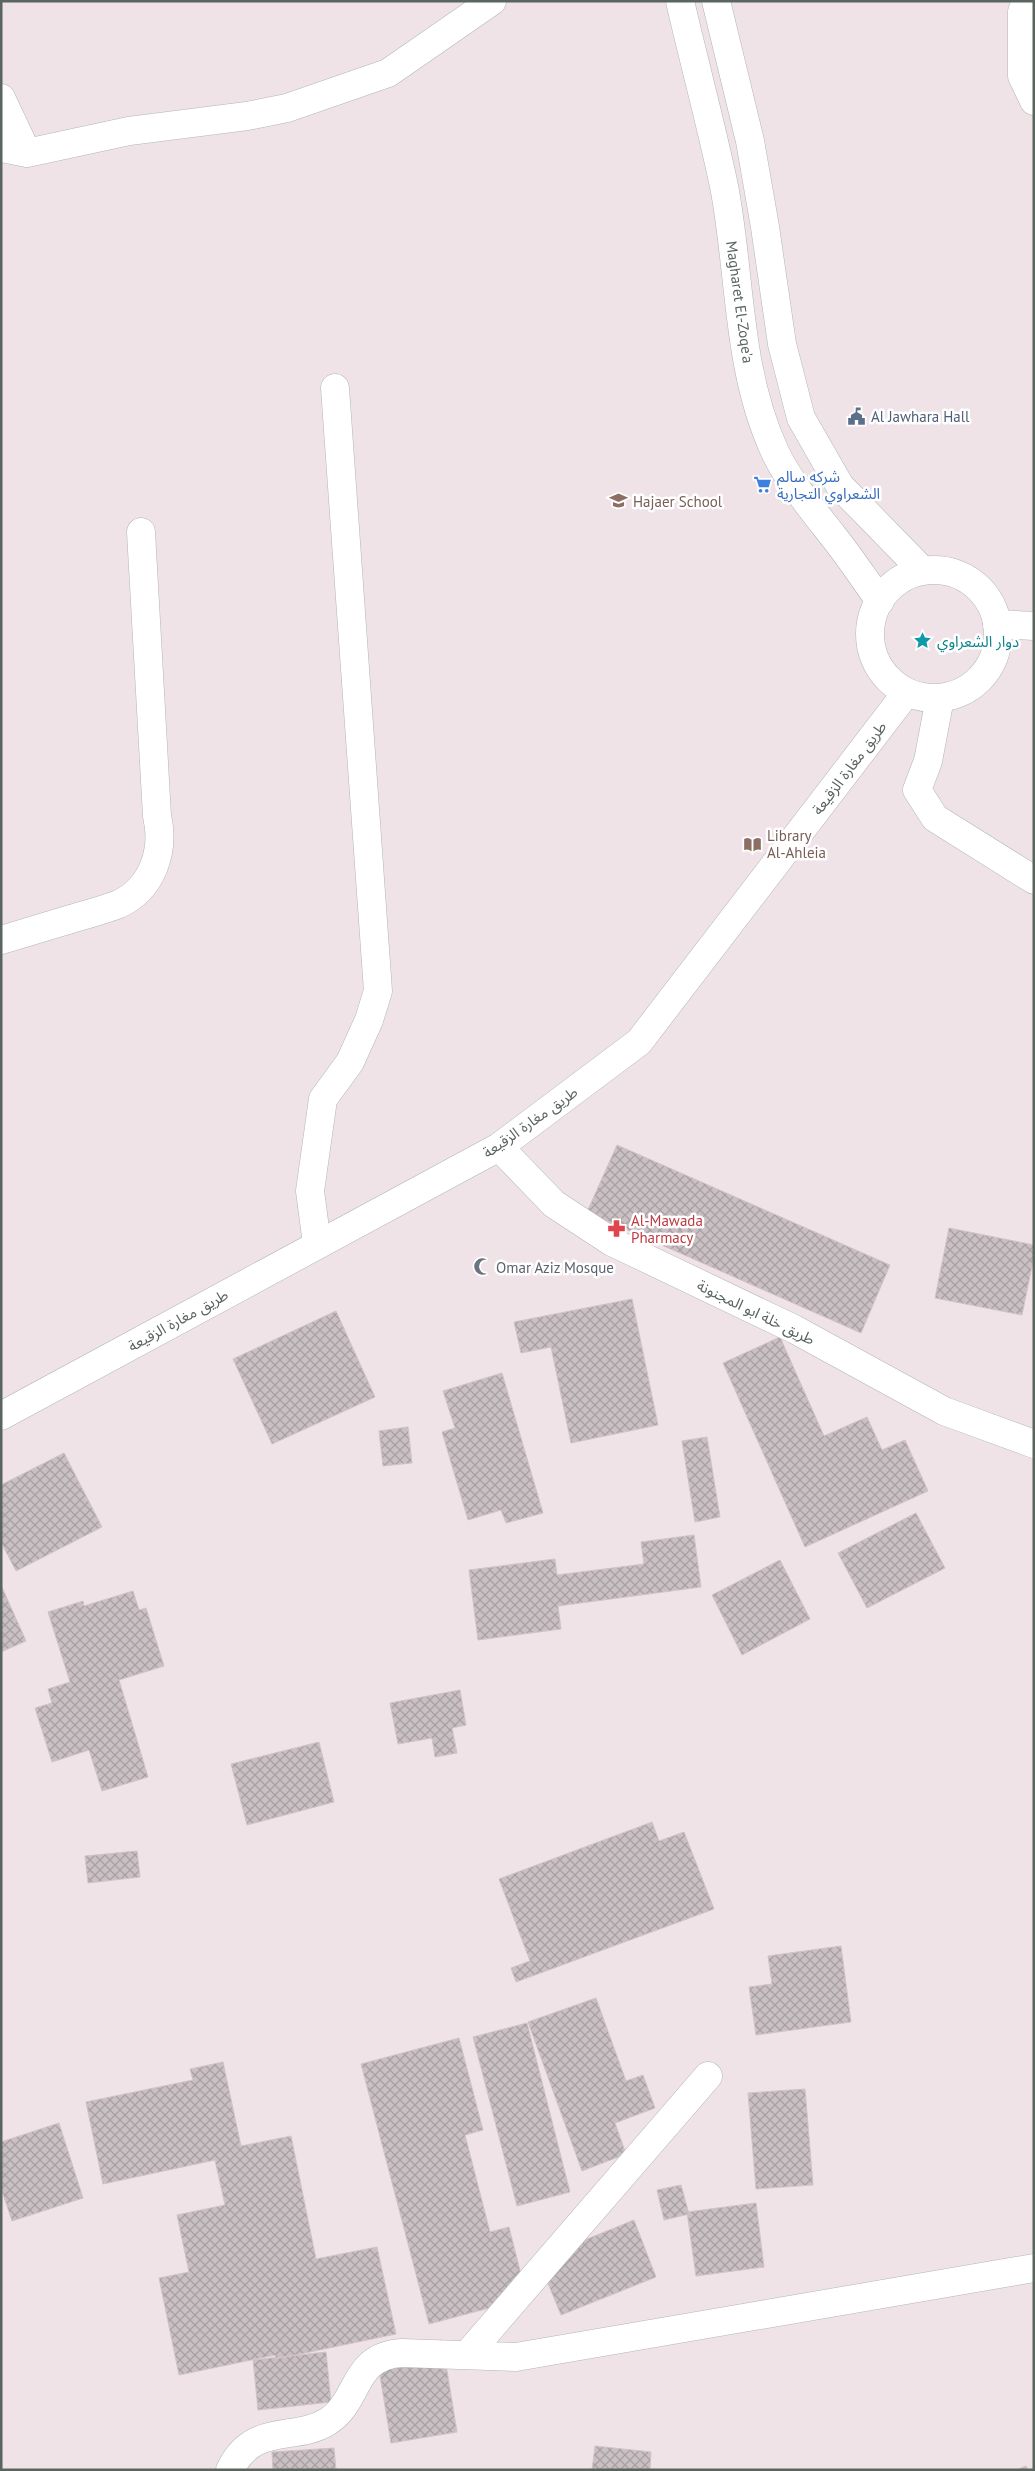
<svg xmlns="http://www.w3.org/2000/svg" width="1035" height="2471" viewBox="0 0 1035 2471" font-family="'PT Sans','Noto Sans Arabic',sans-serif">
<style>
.building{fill:url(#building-cross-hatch);stroke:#d4c1c9}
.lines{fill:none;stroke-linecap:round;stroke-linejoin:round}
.minor-casing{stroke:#afb7b3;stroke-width:29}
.tertiary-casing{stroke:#afb7b3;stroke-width:29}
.minor{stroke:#fff;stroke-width:28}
.tertiary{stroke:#fff;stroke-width:28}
.labels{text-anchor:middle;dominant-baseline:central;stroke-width:5;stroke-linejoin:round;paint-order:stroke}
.street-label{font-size:15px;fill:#5b6560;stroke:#fff}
.service-label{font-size:15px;fill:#4e5e75;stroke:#fff;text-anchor:start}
.shop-label{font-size:15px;fill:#366cbe;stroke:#fff;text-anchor:start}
.education-label{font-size:15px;fill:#785e54;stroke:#fff;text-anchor:start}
.culture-label{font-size:15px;fill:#0d838f;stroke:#fff;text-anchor:start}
.health-label{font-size:15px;fill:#be3a42;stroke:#fff;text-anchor:start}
.worship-label{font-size:15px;fill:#5b616d;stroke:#fff;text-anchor:start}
</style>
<defs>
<pattern id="building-cross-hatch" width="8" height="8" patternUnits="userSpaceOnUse" patternTransform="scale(1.25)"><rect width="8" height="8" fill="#cac0c3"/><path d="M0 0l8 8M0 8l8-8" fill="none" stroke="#a7a0a2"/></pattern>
</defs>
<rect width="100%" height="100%" fill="#efe3e7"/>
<!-- building -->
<path class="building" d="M617 1145 890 1265 861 1333 587 1212Z
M949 1228 1034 1245V1256L1022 1315 935 1298Z
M632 1299 658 1425 571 1443 551 1347 521 1353 514 1322Z
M336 1311 375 1397 272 1444 233 1359Z
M780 1337 824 1436 867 1417 882 1450 905 1440 928 1491 805 1547 723 1363Z
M502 1373 543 1513 506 1523 501 1510 468 1520 442 1432 455 1428 443 1391Z
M408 1427 412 1463 383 1466 379 1431Z
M707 1437 720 1517 695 1522 682 1441Z
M64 1453 102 1527 16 1571 1 1542V1485Z
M916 1513 945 1568 867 1608 838 1553Z
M694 1535 701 1587 558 1606 561 1629 478 1640 469 1570 555 1559 557 1575 644 1564 641 1542Z
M780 1560 810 1619 742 1655 712 1595Z
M1 1585 26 1641 1 1652Z
M133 1591 139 1610 146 1608 164 1666 119 1680 148 1777 102 1791 89 1750 52 1762 35 1708 52 1703 48 1689 70 1682 48 1612 83 1601 84 1606Z
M460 1690 466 1725 452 1728 457 1753 435 1757 432 1738 398 1744 390 1703Z
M319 1742 334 1802 247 1825 231 1764Z
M652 1822 659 1841 684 1832 714 1909 516 1982 511 1968 530 1961 499 1879Z
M137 1851 140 1877 88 1883 85 1856Z
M841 1946 851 2022 756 2035 749 1987 772 1984 768 1956Z
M596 1998 626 2081 643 2075 655 2108 615 2123 626 2154 582 2171 528 2022Z
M527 2023 570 2192 517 2206 473 2037Z
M459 2038 483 2130 465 2135 490 2232 509 2227 527 2298 429 2324 361 2064Z
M223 2062 241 2146 291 2136 316 2259 377 2247 396 2334 276 2359 275 2355 179 2375 159 2278 189 2272 177 2215 225 2205 215 2160 103 2184 86 2102 193 2080 190 2069Z
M805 2089 813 2185 756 2189 748 2093Z
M59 2123 83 2198 12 2221 1 2188V2142Z
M681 2185 689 2214 664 2220 657 2190Z
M756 2203 764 2267 696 2276 687 2212Z
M634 2220 656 2277 561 2315 538 2259Z
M442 2340 457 2432 391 2443 376 2351Z
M326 2352 331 2402 258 2410 253 2360Z
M595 2446 651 2452 650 2470H592Z
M334 2448 336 2470H273L272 2452Z
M1026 2466 1028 2470H1017Z"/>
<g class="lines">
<defs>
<path id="minor" d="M1026 1 1022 12V76L1034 101
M1 98 27 153
M1 148 27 153 129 131 247 116 287 108 388 73 492 1
M997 624 1034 626
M940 698 928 761 917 790 935 818 1034 880
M1 940C25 933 48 926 71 919 87 914 104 910 119 904 153 888 165 850 157 816L141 532
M499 1147 554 1204 612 1242 794 1329 944 1411 1034 1444
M317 1244 310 1191 323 1099 350 1062 369 1020 378 991 335 388
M467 2355 708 2076
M230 2470C253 2422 294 2442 327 2422 361 2401 351 2356 402 2353L516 2357 1034 2268"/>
<path id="tertiary" d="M680 1C694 62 711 124 724 186 741 274 736 368 775 452 790 483 812 509 833 536 850 557 864 579 880 601
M716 1 750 141 765 227 782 344 801 418 840 486 922 570
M870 634a64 64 0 1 1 128 0a64 64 0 1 1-128 0Z
M1 1416 499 1147 639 1042 907 692"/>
</defs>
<!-- minor casing -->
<use href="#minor" class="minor-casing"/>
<!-- tertiary casing -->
<use href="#tertiary" class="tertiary-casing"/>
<!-- minor -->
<use href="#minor" class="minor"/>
<!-- tertiary -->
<use href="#tertiary" class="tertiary"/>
</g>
<!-- icons -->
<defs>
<symbol id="civic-bare" viewBox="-9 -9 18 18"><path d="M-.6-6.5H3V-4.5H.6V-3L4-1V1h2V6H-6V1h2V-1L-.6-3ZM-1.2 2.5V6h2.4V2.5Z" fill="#5c6f8a" stroke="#fff" stroke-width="2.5" paint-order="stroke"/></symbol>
<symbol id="supermarket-bare" viewBox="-9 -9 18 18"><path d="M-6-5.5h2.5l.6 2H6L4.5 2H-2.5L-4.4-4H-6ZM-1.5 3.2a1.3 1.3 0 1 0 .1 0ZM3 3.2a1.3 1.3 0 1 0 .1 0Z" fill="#3f7fe0" stroke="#fff" stroke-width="2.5" paint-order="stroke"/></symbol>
<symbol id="school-bare" viewBox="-9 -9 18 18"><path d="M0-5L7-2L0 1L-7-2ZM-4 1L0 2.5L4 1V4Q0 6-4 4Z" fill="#8d6e63" stroke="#fff" stroke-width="2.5" paint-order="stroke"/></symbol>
<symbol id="sight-bare" viewBox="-9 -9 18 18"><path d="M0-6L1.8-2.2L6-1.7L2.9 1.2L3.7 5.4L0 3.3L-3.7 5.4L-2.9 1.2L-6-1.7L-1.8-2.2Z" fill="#0f9aa8" stroke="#fff" stroke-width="2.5" paint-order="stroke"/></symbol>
<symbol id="library-bare" viewBox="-9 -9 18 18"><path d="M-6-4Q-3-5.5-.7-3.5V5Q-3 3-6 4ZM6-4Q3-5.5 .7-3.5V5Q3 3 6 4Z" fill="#8d6e63" stroke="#fff" stroke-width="2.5" paint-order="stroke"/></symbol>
<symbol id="pharmacy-bare" viewBox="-9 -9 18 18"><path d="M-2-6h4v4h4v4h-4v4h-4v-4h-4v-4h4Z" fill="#e0444e" stroke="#fff" stroke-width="2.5" paint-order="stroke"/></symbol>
<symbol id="mosque-bare" viewBox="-9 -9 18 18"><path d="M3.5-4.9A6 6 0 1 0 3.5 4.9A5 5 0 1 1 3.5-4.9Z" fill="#6b7280" stroke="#fff" stroke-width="2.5" paint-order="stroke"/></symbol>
</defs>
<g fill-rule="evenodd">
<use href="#civic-bare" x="844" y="404" width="25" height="25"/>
<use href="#supermarket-bare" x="750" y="472" width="25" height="25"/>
<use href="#school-bare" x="606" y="488" width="25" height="25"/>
<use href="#sight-bare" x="910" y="628" width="25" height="25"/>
<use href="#library-bare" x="740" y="832" width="25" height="25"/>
<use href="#pharmacy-bare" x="604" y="1216" width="25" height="25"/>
<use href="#mosque-bare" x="470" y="1254" width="25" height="25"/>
</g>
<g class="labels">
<!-- street labels -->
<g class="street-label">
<text transform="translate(740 302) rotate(82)">Magharet El-Zoqe'a</text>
<text transform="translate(849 768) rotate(-53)">طريق مغارة الزقيعة</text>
<text transform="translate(530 1122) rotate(-35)">طريق مغارة الزقيعة</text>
<text transform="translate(756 1312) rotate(26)">طريق خلة ابو المجنونة</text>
<text transform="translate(178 1320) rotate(-29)">طريق مغارة الزقيعة</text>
</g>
<!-- service labels -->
<g class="service-label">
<text x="871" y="416">Al Jawhara Hall</text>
</g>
<!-- shop labels -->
<g class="shop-label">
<text x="777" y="476">شركه سالم<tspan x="777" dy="17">الشعراوي التجارية</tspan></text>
</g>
<!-- education labels -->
<g class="education-label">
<text x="633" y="501">Hajaer School</text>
<text x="767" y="835">Library<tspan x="767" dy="17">Al-Ahleia</tspan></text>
</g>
<!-- culture labels -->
<g class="culture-label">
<text x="937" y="641">دوار الشعراوي</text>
</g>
<!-- health labels -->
<g class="health-label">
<text x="631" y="1220">Al-Mawada<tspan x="631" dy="17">Pharmacy</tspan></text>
</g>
<!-- worship labels -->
<g class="worship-label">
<text x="496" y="1267">Omar Aziz Mosque</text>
</g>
</g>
<!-- border -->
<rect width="1035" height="2471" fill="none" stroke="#5b6560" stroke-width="5"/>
</svg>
